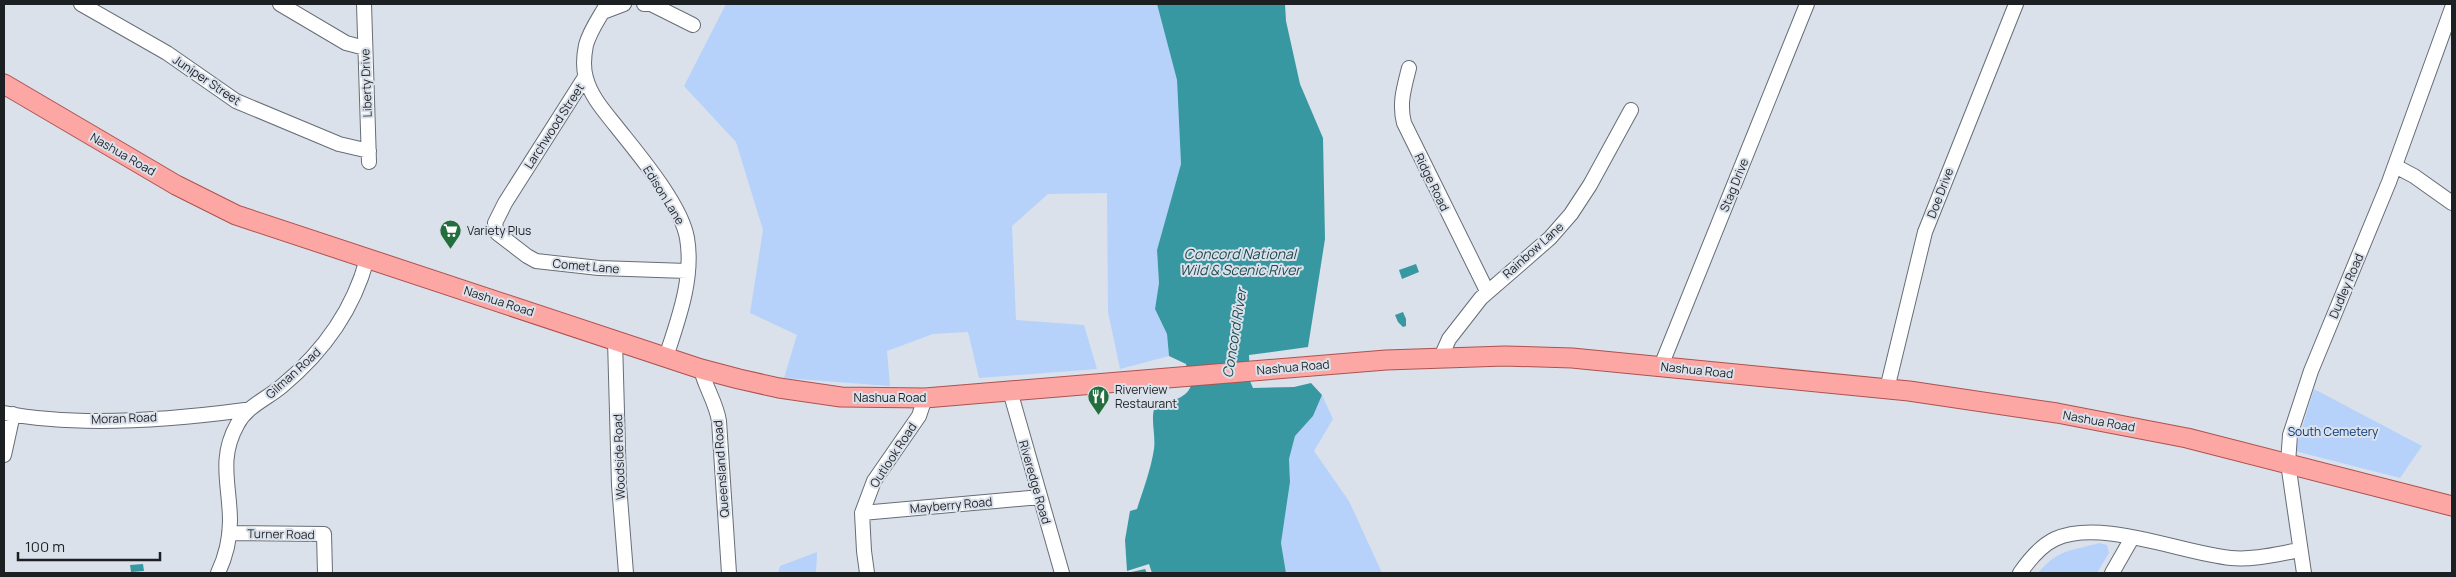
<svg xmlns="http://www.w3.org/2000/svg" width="2456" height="577" viewBox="0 0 2456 577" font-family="Manrope,sans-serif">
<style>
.green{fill:#b6d2fa}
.water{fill:#3798a2}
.pier{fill:#dae1eb}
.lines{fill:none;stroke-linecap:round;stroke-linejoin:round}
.minor-casing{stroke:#676d76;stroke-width:16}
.major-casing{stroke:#ad524f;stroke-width:21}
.minor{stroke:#fff;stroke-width:14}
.major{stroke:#fca7a4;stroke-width:19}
.labels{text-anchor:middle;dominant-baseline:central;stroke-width:4;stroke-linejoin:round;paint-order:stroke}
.street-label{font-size:12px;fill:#1d2023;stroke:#dae1eb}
.poi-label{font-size:12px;fill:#1d2023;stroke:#dae1eb;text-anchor:start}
.park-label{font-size:12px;fill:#073777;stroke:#dae1eb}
.water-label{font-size:14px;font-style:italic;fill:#1e494d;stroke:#dae1eb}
</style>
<rect width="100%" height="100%" fill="#dae1eb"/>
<!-- green -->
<path class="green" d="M726 4H1157L1177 80 1181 164 1157 250 1159 283 1155 309 1167 334 1169 356 1120 369 1108 312 1107 193 1048 194 1012 226 1016 320 1084 325 1097 369 979 378 968 332 933 334 887 351 890 386 784 378 797 335 750 313 763 230 736 142 684 86Z
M2314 389 2422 446 2400 478 2295 451Z
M1322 395 1333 419 1314 451 1349 501 1382 573H1286L1281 543 1290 482 1289 459 1295 436 1313 416Z
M2099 543 2107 545 2109 553 2097 573H2038C2058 549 2071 551 2099 543Z
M817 552 816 573H778L780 566Z"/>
<!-- water -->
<path class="water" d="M1157 4H1285L1286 21 1300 84 1323 138 1325 239 1308 347 1249 355 1250 381 1253 388 1294 387 1311 383 1322 395 1313 416 1295 436 1289 459 1290 482 1281 543 1286 573H1127V571L1125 540 1130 511 1137 509C1143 490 1151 469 1154 449 1156 436 1150 417 1155 407 1165 403 1190 398 1191 384 1191 378 1187 370 1186 364L1169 356 1167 334 1155 309 1159 283 1157 250 1181 164 1177 80Z
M1416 264 1419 272 1402 279 1399 270Z
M1403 312 1406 319V326L1403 327 1398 322 1395 315Z
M143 564 144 571 131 572 130 565Z"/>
<!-- pier -->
<path class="pier" d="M1149 564 1152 573H1147L1145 569 1127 573V571Z"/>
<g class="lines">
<defs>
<path id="minor" d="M81 4 167 53 236 101 339 144 369 151
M280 4 346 43 365 48
M364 4 369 162
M607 4C600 17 590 30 586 45 584 55 583 68 586 78 591 97 605 112 616 126 638 154 681 204 687 238 694 278 678 320 666 357
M644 4H651L693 25
M603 12 624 4
M1409 68C1404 88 1399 103 1404 123L1487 291
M585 77 505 203 495 223 497 233 527 256 536 261 599 268 687 271
M2395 166 2414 176 2452 203
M615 340 619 485 626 573
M1441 357 1449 339 1481 298 1550 238 1571 214 1590 185 1631 110
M1661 366 1807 4
M701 369C705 387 716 402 719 421L729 573
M1887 389 1925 232 2016 4
M1010 391 1062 573
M4 413C77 427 170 420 245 410
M4 455 13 414
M862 513 1040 497
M229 533 324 534 325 573
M218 573C225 558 230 538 230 521 230 486 218 459 237 425 247 406 265 400 282 386 323 352 353 311 367 259
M867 573 864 551 862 513 874 481 919 416 925 398
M2020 573C2029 560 2040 546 2055 539 2101 518 2181 553 2231 558 2254 560 2277 554 2300 550
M2112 573 2132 538
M2304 573 2288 463 2290 435 2311 371 2389 182 2452 8"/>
<path id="major" d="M4 84 176 185 236 215 701 369 739 379 779 388 841 397 925 398 1386 360 1505 356 1572 358 1909 391 2057 413 2187 438 2452 506"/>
</defs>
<!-- minor casing -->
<use href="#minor" class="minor-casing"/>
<!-- major casing -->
<use href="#major" class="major-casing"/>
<!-- minor -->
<use href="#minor" class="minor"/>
<!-- major -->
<use href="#major" class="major"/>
</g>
<!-- icons -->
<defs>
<symbol id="supermarket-pin" viewBox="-11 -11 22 30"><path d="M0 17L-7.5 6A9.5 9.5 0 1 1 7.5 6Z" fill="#226e3d" stroke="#dae1eb"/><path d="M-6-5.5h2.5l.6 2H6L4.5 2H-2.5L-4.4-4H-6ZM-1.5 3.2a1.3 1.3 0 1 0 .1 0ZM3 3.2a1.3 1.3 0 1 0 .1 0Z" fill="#fff"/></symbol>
<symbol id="restaurant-pin" viewBox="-11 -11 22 30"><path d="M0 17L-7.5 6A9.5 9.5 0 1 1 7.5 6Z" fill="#226e3d" stroke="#dae1eb"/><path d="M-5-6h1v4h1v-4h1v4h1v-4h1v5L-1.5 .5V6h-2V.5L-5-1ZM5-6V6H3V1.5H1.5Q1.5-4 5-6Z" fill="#fff"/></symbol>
</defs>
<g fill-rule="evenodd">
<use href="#supermarket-pin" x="438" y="218" width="25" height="34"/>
<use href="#restaurant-pin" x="1086" y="384" width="25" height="34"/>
</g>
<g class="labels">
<!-- street labels -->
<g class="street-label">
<text transform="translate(207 80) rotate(34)">Juniper Street</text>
<text transform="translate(366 83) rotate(-92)">Liberty Drive</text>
<text transform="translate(554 126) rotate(-57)">Larchwood Street</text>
<text transform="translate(123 154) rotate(30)">Nashua Road</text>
<text transform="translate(1432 182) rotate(64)">Ridge Road</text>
<text transform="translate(1734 185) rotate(-68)">Stag Drive</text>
<text transform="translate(1940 193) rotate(-69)">Doe Drive</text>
<text transform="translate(664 195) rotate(58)">Edison Lane</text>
<text transform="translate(1533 250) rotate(-42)">Rainbow Lane</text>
<text transform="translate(586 266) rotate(5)">Comet Lane</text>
<text transform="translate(2346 286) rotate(-67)">Dudley Road</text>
<text transform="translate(499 301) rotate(18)">Nashua Road</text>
<text transform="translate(1293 367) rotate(-5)">Nashua Road</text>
<text transform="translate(1697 370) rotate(6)">Nashua Road</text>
<text transform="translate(293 373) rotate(-42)">Gilman Road</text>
<text x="890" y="397">Nashua Road</text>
<text transform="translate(124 418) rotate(-2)">Moran Road</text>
<text transform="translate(2099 421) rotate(10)">Nashua Road</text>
<text transform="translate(893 455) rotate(-57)">Outlook Road</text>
<text transform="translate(619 457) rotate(-92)">Woodside Road</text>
<text transform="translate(721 469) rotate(-94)">Queensland Road</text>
<text transform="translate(1035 482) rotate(74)">Riveredge Road</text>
<text transform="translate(951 505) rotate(-5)">Mayberry Road</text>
<text transform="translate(281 534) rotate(1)">Turner Road</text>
</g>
<!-- poi labels -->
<g class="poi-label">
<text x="467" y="230">Variety Plus</text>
<text x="1115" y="389">Riverview<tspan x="1115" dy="14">Restaurant</tspan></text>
</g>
<!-- park labels -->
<g class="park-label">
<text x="2333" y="431">South Cemetery</text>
</g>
<!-- water labels -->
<g class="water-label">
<text x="1240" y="253">Concord National<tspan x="1240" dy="16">Wild &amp; Scenic River</tspan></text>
<text transform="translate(1234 333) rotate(-81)">Concord River</text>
</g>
</g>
<!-- border -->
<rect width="2456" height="577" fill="none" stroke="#1d2023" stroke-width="10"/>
<!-- scale -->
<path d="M18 552v8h142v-8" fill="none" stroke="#1d2023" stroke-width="2.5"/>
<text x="25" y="552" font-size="15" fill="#1d2023" stroke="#dae1eb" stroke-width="4" paint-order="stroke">100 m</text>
</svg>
